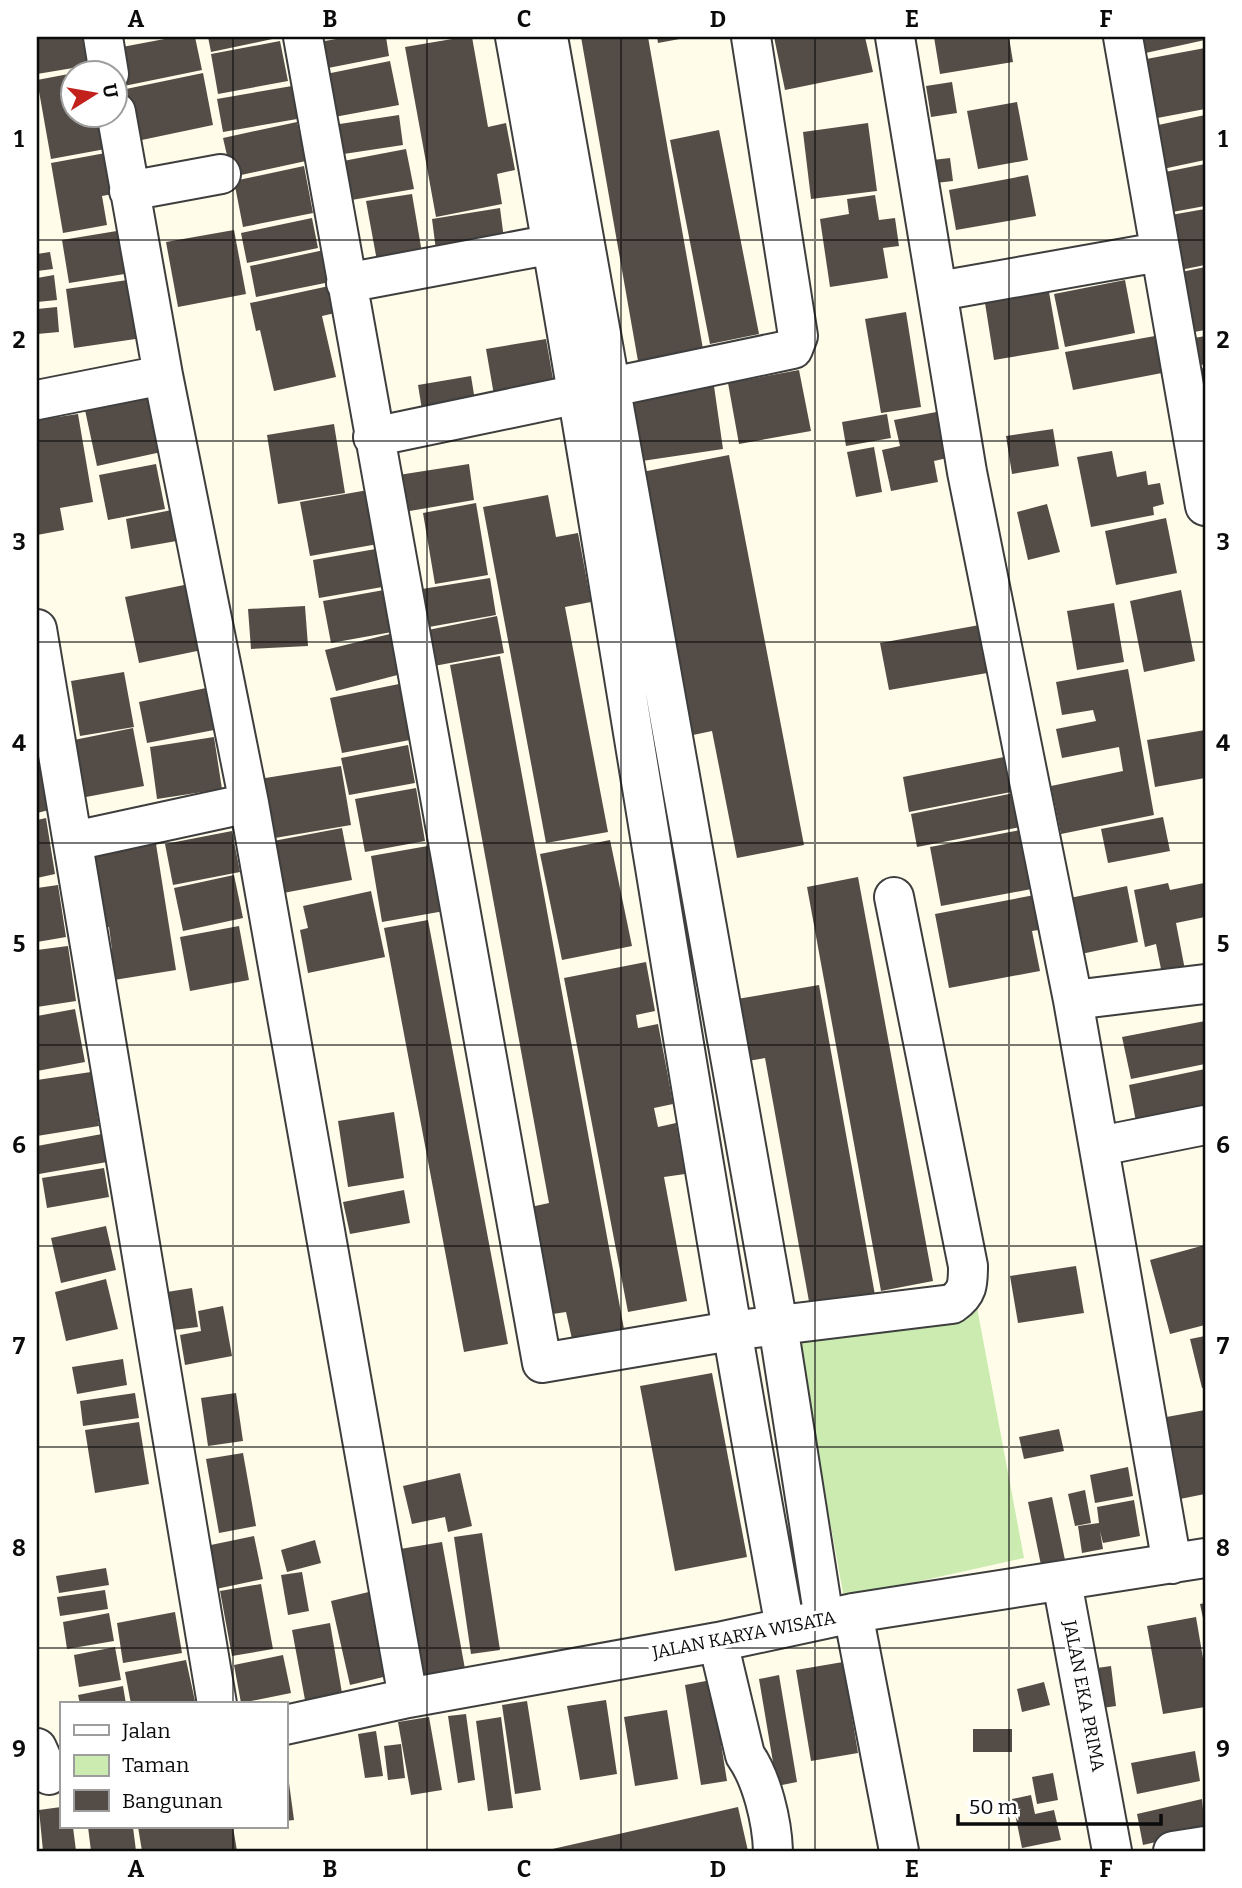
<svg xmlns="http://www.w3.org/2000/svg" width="1242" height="1888" viewBox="0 0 1242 1888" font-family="Bitter,serif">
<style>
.green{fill:#cbebb1}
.building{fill:#544d47}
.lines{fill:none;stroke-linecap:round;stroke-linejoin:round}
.minor-casing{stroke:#3e3e3e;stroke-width:42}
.minor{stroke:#fff;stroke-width:38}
.grid{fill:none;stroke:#0b0b0b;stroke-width:2;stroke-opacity:0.55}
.labels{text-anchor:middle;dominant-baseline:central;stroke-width:7;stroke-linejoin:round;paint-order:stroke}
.street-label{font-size:18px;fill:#0b0b0b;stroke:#fff}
.neatline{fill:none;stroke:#0b0b0b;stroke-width:2.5}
.grid-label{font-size:23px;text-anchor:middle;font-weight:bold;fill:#0b0b0b}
</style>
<rect width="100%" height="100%" fill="#fffce9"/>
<!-- green -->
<path class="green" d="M976 1302 1024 1558 844 1598 797 1341Z"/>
<!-- building -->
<path class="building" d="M37 37H92L97 64 37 74Z
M175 37H195L202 70 124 86 117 48Z
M208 37H277V38L211 52Z
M348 37H386L389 56 318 70 313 43Z
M464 37H472L488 127 506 123 515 170 497 174 502 204 436 217 405 47Z
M581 37H648L703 349 638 361Z
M657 37H685V38L658 43Z
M774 37H865L873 72 785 90Z
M934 37H1009L1013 62 940 74Z
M1138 37H1205V40L1141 54Z
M280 41 288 81 218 94 211 54Z
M1205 48V109L1152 119 1141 60Z
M390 61 399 105 329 118 321 75Z
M74 73V116H105L111 148 51 159 37 80Z
M203 73 213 125 137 141 126 89Z
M952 82 957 113 931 117 926 86Z
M292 86 297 119 223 132 217 99Z
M1017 102 1028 160 978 169 967 111Z
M399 115 403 145 337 155 333 125Z
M1205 115V160L1158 170 1149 127Z
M297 122 306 161 232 177 223 138Z
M868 123 877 191 811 199 803 132Z
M719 130 759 334 710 344 670 140Z
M406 149 414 189 346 201 338 162Z
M111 152 118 193 102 196 107 225 63 233 51 163Z
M950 158 953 181 927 184 924 161Z
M1205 164V206L1167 213 1160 173Z
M304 166 313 213 243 227 234 181Z
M1028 175 1036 216 956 230 949 190Z
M412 194 422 253 377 261 366 201Z
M875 195 879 220 895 218 899 246 883 248 888 278 830 287 820 219 849 214 847 199Z
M500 208 505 247 437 258 432 219Z
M1205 209V265L1175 271 1165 216Z
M312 218 318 248 247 263 241 233Z
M135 228 143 271 69 283 62 240Z
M234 230 246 294 178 307 166 242Z
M324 250 330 282 256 297 250 266Z
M50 252 53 269 37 271V254Z
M1205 267V330L1189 333 1177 273Z
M54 275 57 300 37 302V278Z
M141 278 149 337 74 348 66 289Z
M1125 280 1135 333 1065 347 1054 294Z
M329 286 335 313 322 316 336 377 274 391 260 330 256 331 250 303Z
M1049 292 1059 349 994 360 985 303Z
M57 307 59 332 37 334V309Z
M906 312 921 407 881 413 865 319Z
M1155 336 1162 373 1073 390 1065 352Z
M1205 336V364L1190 368 1184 340Z
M546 339 555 390 495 401 486 349Z
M1205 368V399L1190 370Z
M799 370 811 431 739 444 728 383Z
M471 376 476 407 423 416 418 385Z
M714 386 723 449 642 461 633 398Z
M154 395 166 451 97 466 85 410Z
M947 410 956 456 934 461 938 482 891 491 882 450 900 446 894 420Z
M78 414 93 502 60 508 64 530 37 535V420Z
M887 414 891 438 846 446 842 422Z
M334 424 345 493 278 504 267 435Z
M1053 429 1059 466 1012 474 1006 436Z
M874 447 882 492 856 497 847 452Z
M1112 451 1117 477 1146 471 1148 485 1160 483 1164 504 1153 507 1154 515 1091 527 1077 457Z
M729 455 804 845 737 858 712 731 693 735 642 472Z
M156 464 165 509 108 520 99 475Z
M469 464 474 500 398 513 392 476Z
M368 490 378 544 310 556 300 502Z
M548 495 556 537 578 533 591 602 565 607 608 832 546 843 483 507Z
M476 503 488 575 435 584 423 513Z
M1047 504 1060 552 1028 560 1017 512Z
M182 508 188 539 131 549 126 519Z
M1166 518 1177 573 1116 585 1105 531Z
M387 547 394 585 319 598 313 560Z
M490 578 496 615 429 627 422 589Z
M189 584 202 650 139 663 125 597Z
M395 588 403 630 331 643 323 601Z
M1181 590 1195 661 1144 672 1130 601Z
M1114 603 1124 662 1077 670 1067 611Z
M305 606 308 646 251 649 248 609Z
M497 616 504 653 434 666 428 630Z
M985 624 993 672 889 690 880 643Z
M398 632 409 672 336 691 325 650Z
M500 656 624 1329 572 1339 566 1312 546 1315 526 1208 549 1203 450 665Z
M1128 669 1154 815 1061 834 1051 786 1123 771 1119 747 1062 758 1056 729 1096 721 1093 710 1062 715 1056 682Z
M124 672 134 727 80 736 71 681Z
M404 683 415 739 342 753 330 698Z
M206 688 214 730 147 743 139 702Z
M133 728 144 786 86 797 74 740Z
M1205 730V778L1155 787 1147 740Z
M214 737 222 789 157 799 150 747Z
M408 745 415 783 349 795 341 758Z
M37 752 49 810 37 813Z
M1004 757 1011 792 909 812 903 777Z
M341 766 351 825 269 839 259 779Z
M416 788 425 841 365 852 355 799Z
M1014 793 1021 827 917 847 911 814Z
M1163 817 1170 851 1108 863 1101 829Z
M46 818 55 874 37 878V820Z
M342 828 352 880 278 894 268 842Z
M1031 828 1042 887 941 906 930 847Z
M232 831 240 872 173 885 165 844Z
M610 840 632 946 562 960 540 854Z
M156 844 176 970 114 980 102 951 112 950 109 927 94 930 91 854Z
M439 844 450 910 382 922 371 856Z
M234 875 243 918 183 931 174 888Z
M858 877 933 1281 881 1291 807 887Z
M1168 883 1170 890 1204 883 1205 917 1176 923 1185 970 1162 974 1156 944 1145 947 1134 890Z
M58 885 66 937 37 942V888Z
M1127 886 1138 942 1081 954 1070 898Z
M371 891 385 957 308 973 300 930 308 928 303 906Z
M1045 893 1051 928 1032 931 1040 971 949 988 935 914Z
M428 920 508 1344 464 1352 384 928Z
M239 926 249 980 190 991 180 937Z
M68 946 76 1001 37 1007V950Z
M646 962 655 1011 636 1015 638 1028 658 1024 667 1071 673 1104 654 1108 658 1127 676 1123 685 1174 664 1177 687 1301 628 1312 564 978Z
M819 985 875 1295 810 1307 765 1058 748 1061 737 999Z
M75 1009 85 1062 37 1071V1016Z
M1205 1021V1064L1131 1079 1122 1037Z
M1205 1069V1113L1137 1127 1129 1085Z
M91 1072 99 1126 37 1136V1080Z
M394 1112 404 1178 348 1187 338 1121Z
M102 1134 107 1162 39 1174 37 1146Z
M104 1168 109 1197 47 1208 42 1178Z
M404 1190 410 1223 350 1234 343 1202Z
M106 1226 116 1270 61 1283 51 1238Z
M1205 1245V1325L1170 1334 1150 1260Z
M1076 1266 1084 1313 1018 1323 1010 1276Z
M106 1279 118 1329 66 1341 55 1292Z
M192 1288 198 1327 173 1330 167 1292Z
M223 1306 232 1356 185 1365 180 1335 201 1331 198 1311Z
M1205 1336V1387L1202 1388 1190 1339Z
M123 1359 127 1385 77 1394 72 1367Z
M712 1373 747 1557 675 1571 640 1386Z
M135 1393 139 1418 83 1426 80 1401Z
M236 1393 243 1441 208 1446 201 1398Z
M1205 1410V1494L1175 1500 1161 1418Z
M139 1422 149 1484 95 1493 85 1430Z
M1059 1429 1064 1451 1024 1459 1019 1437Z
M243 1453 256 1526 219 1533 206 1459Z
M1128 1467 1133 1496 1095 1503 1090 1475Z
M460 1473 472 1526 448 1532 445 1517 412 1524 403 1486Z
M1085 1490 1091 1523 1075 1526 1068 1494Z
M1052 1497 1065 1560 1041 1565 1028 1502Z
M1134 1500 1140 1536 1103 1543 1100 1531 1103 1549 1082 1553 1078 1526 1099 1523 1097 1507Z
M482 1533 500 1650 471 1654 454 1537Z
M254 1536 263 1579 216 1589 206 1546Z
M315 1540 321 1563 287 1572 281 1550Z
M442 1542 465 1669 411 1678 388 1551Z
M106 1568 109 1585 59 1593 56 1576Z
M302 1572 309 1611 288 1615 281 1575Z
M261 1584 273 1649 232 1656 220 1591Z
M105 1590 108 1609 60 1616 57 1597Z
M377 1590 396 1674 350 1685 331 1601Z
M1205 1603V1623H1204L1200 1604Z
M175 1612 182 1653 123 1663 117 1623Z
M109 1613 114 1641 67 1649 63 1622Z
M1196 1617 1205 1670V1707L1163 1714 1147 1626Z
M330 1623 342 1693 305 1700 292 1630Z
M115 1647 121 1680 79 1687 74 1655Z
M283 1655 291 1693 241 1703 234 1665Z
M186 1660 195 1701 131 1704 125 1672Z
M843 1662 858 1753 811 1761 796 1670Z
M1111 1666 1116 1706 1089 1710 1083 1670Z
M779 1675 797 1782 777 1786 759 1679Z
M711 1680 727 1781 701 1785 685 1685Z
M1044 1682 1050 1705 1022 1712 1017 1689Z
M123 1686 126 1704H80L78 1695Z
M606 1700 617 1774 580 1780 567 1706Z
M527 1701 541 1790 515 1794 502 1705Z
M667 1710 678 1779 635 1786 624 1717Z
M466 1714 475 1780 458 1783 448 1716Z
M429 1717 442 1790 411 1795 398 1722Z
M501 1717 513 1808 488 1811 476 1721Z
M973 1729H1012V1752H973Z
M376 1731 383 1776 365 1778 358 1734Z
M401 1744 405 1778 388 1780 384 1746Z
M1195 1751 1200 1781 1137 1794 1131 1763Z
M287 1768 294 1820 285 1821V1769Z
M1053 1773 1058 1800 1037 1804 1032 1777Z
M1031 1795 1035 1814 1054 1810 1061 1840 1022 1848 1012 1799Z
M1202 1799 1205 1831 1143 1845 1137 1814Z
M61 1807V1827H73L76 1851H43L39 1810Z
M738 1807 748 1851H548V1850Z
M88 1827H133L136 1851H91Z
M138 1827H233L237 1851H142Z"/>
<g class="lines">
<defs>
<path id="minor" d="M103 37 109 74
M303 37 542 1363 731 1331 952 1304C968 1293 968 1284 968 1266L894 897
M515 37C611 566 687 1098 785 1627
M548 37 778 1325 824 1619
M895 37 967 472 1073 1000 1172 1564
M1123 37 1205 506
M116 112 163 375 249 803 408 1698
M129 191 221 174
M346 283 553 244
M939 291 1159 252
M37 400 163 375
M373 437 793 349 798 336 751 37
M37 629 217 1704
M74 841 249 803
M1073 1000 1205 984
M1100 1146 1205 1125
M1062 1582 1112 1851
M853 1613 899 1851
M718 1642 745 1755C762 1779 772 1821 773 1851
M285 1725 408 1698 718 1642 853 1613 1205 1558
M37 1748 49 1775
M1173 1851 1205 1846"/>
</defs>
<!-- minor casing -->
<use href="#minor" class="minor-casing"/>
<!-- minor -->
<use href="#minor" class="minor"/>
</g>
<!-- grid -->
<path class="grid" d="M233 37V1704M427 37V1851M621 37V1851M815 37V1851M1009 37V1851M37 240H1205M37 441H1205M37 642H1205M37 843H1205M37 1045H1205M37 1246H1205M37 1447H1205M37 1648H1205M233 1827V1851"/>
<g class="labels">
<!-- street labels -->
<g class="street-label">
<text transform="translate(744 1635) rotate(-11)">JALAN KARYA WISATA</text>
<text transform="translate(1084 1696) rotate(79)">JALAN EKA PRIMA</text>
</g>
</g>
<!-- border -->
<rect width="1242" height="1888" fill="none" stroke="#ffffff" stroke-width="77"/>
<!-- legend -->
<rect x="60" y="1702" width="228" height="126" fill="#ffffff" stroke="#9d9d9d" stroke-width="2"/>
<rect x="74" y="1725" width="35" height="10" fill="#ffffff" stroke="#9d9d9d" stroke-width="2"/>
<text x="122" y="1738" font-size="21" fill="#0b0b0b">Jalan</text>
<rect x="74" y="1755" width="35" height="21" fill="#cbebb1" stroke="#9d9d9d" stroke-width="2"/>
<text x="122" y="1772" font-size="21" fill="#0b0b0b">Taman</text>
<rect x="74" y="1790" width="35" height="21" fill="#544d47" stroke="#9d9d9d" stroke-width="2"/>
<text x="122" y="1808" font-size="21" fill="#0b0b0b">Bangunan</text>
<!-- north arrow -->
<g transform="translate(94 94) rotate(79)"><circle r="33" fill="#ffffff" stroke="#9d9d9d" stroke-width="2"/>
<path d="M0-5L12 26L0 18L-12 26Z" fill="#c2211c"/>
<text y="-10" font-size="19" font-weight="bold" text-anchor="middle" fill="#0b0b0b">U</text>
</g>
<!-- scale -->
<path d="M958 1814v10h203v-10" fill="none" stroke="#0b0b0b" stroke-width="3.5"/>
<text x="969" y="1814" font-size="21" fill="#0b0b0b" stroke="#ffffff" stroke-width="5" paint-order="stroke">50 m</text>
<rect x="38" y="38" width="1166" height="1812" class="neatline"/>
<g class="grid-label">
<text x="136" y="27">A</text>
<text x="330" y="27">B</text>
<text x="524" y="27">C</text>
<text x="718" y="27">D</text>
<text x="912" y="27">E</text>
<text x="1106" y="27">F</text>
<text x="19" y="147">1</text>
<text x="1223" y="147">1</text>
<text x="19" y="348">2</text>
<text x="1223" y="348">2</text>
<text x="19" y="550">3</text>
<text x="1223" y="550">3</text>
<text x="19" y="751">4</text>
<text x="1223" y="751">4</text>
<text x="19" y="952">5</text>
<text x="1223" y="952">5</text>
<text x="19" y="1153">6</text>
<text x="1223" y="1153">6</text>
<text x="19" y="1354">7</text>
<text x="1223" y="1354">7</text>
<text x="19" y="1556">8</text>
<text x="1223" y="1556">8</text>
<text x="19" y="1757">9</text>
<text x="1223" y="1757">9</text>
<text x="136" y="1877">A</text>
<text x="330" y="1877">B</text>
<text x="524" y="1877">C</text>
<text x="718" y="1877">D</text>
<text x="912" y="1877">E</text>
<text x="1106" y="1877">F</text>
</g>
</svg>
